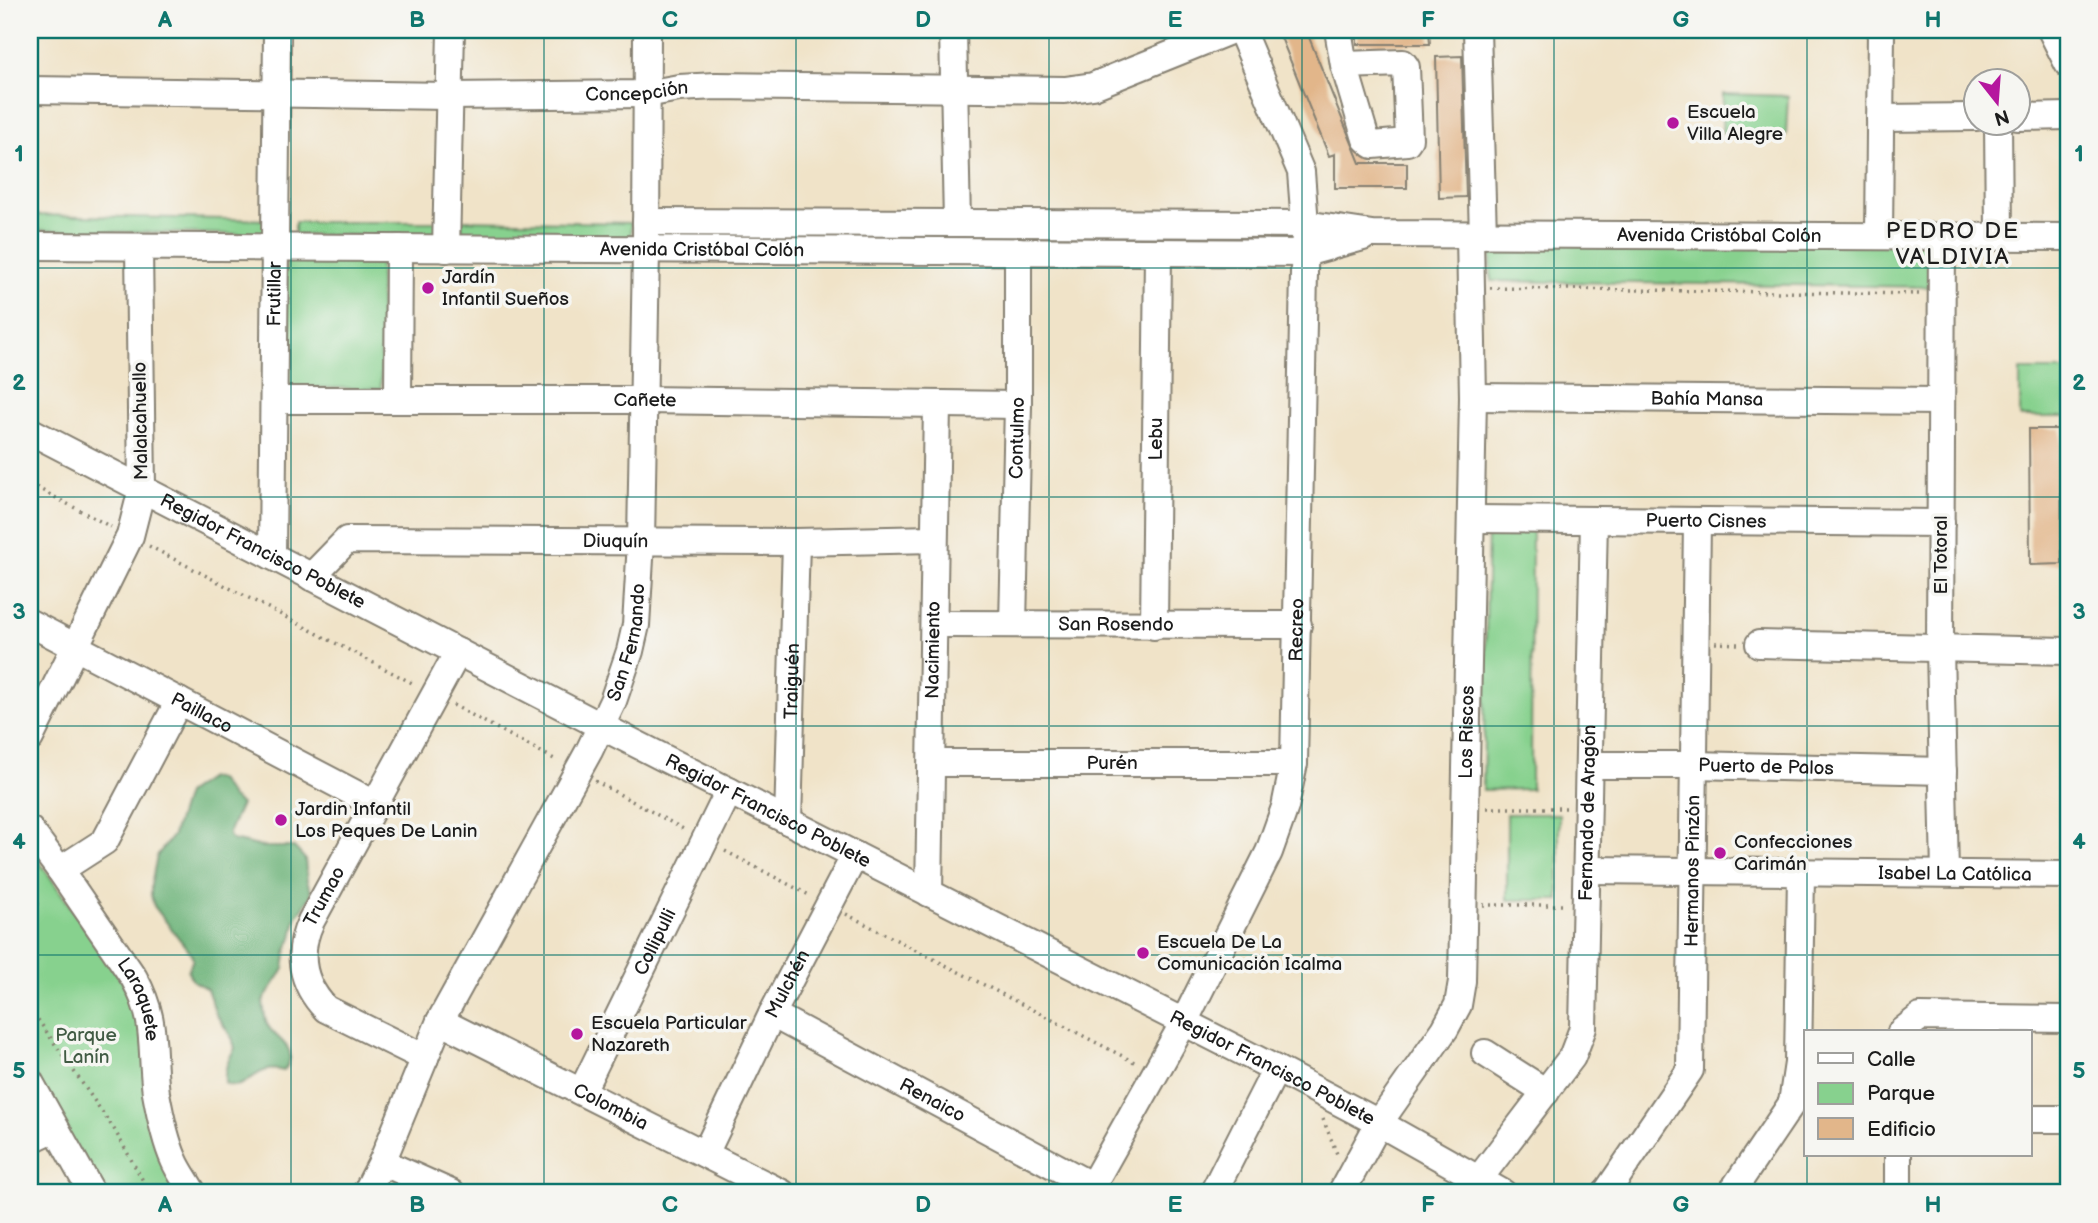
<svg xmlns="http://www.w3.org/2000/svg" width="2098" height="1223" viewBox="0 0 2098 1223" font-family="'Balsamiq Sans',sans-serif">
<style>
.green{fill:#87d18e;stroke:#527655;stroke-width:2}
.forest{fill:#6db379;stroke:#44684a;stroke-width:2}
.building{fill:#e2b68a}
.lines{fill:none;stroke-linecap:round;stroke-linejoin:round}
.minor-casing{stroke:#868072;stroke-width:30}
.path{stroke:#868072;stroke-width:3.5;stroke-dasharray:2 5;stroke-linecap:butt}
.minor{stroke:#fff;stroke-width:26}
.grid{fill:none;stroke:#0f766e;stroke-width:2;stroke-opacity:0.55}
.poi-dot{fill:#b5179e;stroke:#f6f6f2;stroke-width:2.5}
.labels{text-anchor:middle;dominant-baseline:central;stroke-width:7;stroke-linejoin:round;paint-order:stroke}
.street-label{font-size:19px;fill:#1c1c1c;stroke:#f6f6f2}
.poi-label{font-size:19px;fill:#1c1c1c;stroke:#f6f6f2;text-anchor:start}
.park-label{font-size:19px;fill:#415b44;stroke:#f6f6f2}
.quarter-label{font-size:23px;letter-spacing:2px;fill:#1c1c1c;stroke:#f6f6f2}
.neatline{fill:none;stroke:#0f766e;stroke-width:2.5}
.grid-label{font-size:23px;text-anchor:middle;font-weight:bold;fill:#0f766e}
</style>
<rect width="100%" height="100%" fill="#f6f6f2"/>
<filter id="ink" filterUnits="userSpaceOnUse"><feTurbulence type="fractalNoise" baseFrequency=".0143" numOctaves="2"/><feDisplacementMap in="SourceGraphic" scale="14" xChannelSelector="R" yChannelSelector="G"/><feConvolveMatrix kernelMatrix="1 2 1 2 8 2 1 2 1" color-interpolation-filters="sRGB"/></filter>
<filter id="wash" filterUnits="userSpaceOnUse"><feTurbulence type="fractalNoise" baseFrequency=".00686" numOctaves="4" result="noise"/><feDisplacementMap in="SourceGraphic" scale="28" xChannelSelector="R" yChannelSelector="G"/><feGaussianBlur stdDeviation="1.57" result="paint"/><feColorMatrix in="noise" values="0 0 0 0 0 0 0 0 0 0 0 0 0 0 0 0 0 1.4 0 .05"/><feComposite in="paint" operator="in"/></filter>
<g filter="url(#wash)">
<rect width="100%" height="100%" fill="#f0e3c8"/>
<!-- green -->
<path class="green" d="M1723 94 1788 96 1786 135 1722 134Z
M30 215 274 220V235L30 230Z
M462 220 631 223V238L462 235Z
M295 222H440V236L295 235Z
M1491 241 1936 244 1935 287 1491 281Z
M286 259H380L381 389 286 387Z
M2020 370H2068V417H2020Z
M1488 525 1532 527 1531 789 1483 790Z
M1507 814H1559V900H1507Z
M30 848 122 981 135 1005 178 1193H100L30 1066Z"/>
<!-- forest -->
<path class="forest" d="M209 778 219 780 232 798 241 804 229 831V836L232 840 263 847H294L305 859 307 882 311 891V896L296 918 292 938 287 948 284 969 263 1001C264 1008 264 1017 267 1024 275 1041 302 1046 284 1071 279 1070 272 1069 267 1070 252 1073 242 1093 225 1083 224 1068 228 1060 235 1048L232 1038 216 1014 207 989 193 981 190 976 188 971 193 959 191 954 154 906 151 895V885L157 856 173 835 186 794Z"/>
<g id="blocks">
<!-- building -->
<path class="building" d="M1294 30H1306L1360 163H1407V188H1335V154L1329 156 1280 35Z
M1357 30H1429L1430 44H1357Z
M1462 56 1466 197 1439 198 1436 57Z
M2029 429H2061L2062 564 2030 565Z"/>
</g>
</g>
<g filter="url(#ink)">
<use href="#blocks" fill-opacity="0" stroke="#868072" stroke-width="2"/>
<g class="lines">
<defs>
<g id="minor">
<path d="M953 30 957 223"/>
<path d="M1338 30 1344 65 1366 139 1373 145 1407 142 1409 139 1406 67 1403 63 1344 65"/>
<path d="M1477 30 1483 235"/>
<path d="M2051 30 2068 64"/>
<path id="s1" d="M30 90 449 96 646 94 679 88 716 86 1065 90 1093 86 1232 30"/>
<path d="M2018 117 2068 116"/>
<path d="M1880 118 1976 117"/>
<path d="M1998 122 1999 235"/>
<path id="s2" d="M646 222 1305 224 1372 234 2068 237"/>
<path d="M1879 236 1881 30"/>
<path d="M1942 236 1940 648 1945 873"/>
<path id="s3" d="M30 246 1305 253 1363 237"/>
<path d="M446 249 451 30"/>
<path id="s4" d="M1473 397 1941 401"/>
<path d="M398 399 399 248"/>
<path id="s5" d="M274 400H644L1018 405"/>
<path id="s6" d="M30 431 601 726 1276 1069 1379 1123 1503 1193"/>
<path id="s7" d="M1472 519 1941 523"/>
<path id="s8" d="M272 556 277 30"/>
<path id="s9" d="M311 577 347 540 796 542 934 539"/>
<path id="s10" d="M30 623 375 804"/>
<path id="s11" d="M934 624 1298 625"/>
<path id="s12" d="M1013 624 1018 405V251"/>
<path id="s13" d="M1154 626 1158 252"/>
<path d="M1759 644 2068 651"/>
<path d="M30 738 130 536 142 489 139 247"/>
<path id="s14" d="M932 763H1294"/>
<path id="s15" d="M1589 765H1693L1943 771"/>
<path id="s16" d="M788 821 796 542"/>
<path id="s17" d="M30 830 60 870 134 978C158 1021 150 1047 156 1093 160 1115 165 1140 174 1160 179 1172 187 1182 193 1193"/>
<path d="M60 870 105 841 179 701"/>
<path id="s18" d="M1587 870 2068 875"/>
<path id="s19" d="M929 893 937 405"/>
<path id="s20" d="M772 1014 1092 1186"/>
<path id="s21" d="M440 1021 782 1193"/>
<path d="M1901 1032 1920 1017 2068 1019"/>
<path d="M1485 1053 1546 1092"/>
<path id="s22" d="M425 1058 326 1009C301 983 296 953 311 921L458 652"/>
<path d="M30 1082 92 1193"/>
<path id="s23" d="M582 1091 729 791"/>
<path d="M2030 1119H2068"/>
<path d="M30 1140 55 1128"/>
<path id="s24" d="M705 1154 772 1014 855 855"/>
<path d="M1898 1155V1193"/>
<path d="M382 1162 451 1193"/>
<path id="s25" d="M1469 1192 1572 1057 1583 1028 1594 520"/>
<path id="s26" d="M366 1193 382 1162 440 1021 589 751 613 701 630 651 636 625 641 542 646 249 647 30"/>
<path id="s27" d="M1088 1193 1184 1022 1269 852 1285 807 1294 763 1305 224 1301 172 1241 30"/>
<path d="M1213 1193 1276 1069"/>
<path id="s28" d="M1341 1193 1379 1123 1445 1029 1458 1005 1462 981 1473 397 1470 235"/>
<path id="s29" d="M1606 1193 1690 1070 1697 521"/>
<path d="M1731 1193 1792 1103 1798 1063 1801 873"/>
</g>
</defs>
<!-- minor casing -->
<use href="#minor" class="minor-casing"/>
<!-- path -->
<path class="path" d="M1490 288 1920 294
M30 484 111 527
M149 546 416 685
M1715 643 1738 644
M453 705 558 761
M595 781 687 831
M1487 808H1567
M725 851 811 896
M30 883 38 904 34 907H30
M1483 905H1566
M846 914 1138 1064
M30 1008 114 1129 150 1193
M1323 1119 1337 1154"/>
<!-- minor -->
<use href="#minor" class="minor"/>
</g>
</g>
<!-- grid -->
<path class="grid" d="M291 30V1193M544 30V1193M796 30V1193M1049 30V1193M1302 30V1193M1554 30V1193M1807 30V1032M30 268H2068M30 497H2068M30 726H2068M30 955H2068M1807 1155V1193"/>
<!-- markers -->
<g class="poi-dot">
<circle cx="1673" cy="123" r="7"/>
<circle cx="428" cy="288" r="7"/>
<circle cx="281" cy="820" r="7"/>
<circle cx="1720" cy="853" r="7"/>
<circle cx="1143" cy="953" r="7"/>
<circle cx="577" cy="1034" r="7"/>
</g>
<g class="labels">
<!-- street labels -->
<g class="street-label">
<text stroke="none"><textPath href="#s1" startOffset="607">Concepción</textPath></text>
<text stroke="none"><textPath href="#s2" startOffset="1074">Avenida Cristóbal Colón</textPath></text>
<text stroke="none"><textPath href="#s3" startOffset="672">Avenida Cristóbal Colón</textPath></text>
<text stroke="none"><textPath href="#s8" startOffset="262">Frutillar</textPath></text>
<text stroke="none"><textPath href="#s4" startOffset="234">Bahía Mansa</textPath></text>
<text stroke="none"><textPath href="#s5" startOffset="371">Cañete</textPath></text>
<text transform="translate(141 421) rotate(-91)">Malalcahuello</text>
<text stroke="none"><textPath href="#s12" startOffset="186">Contulmo</textPath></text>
<text stroke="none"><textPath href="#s13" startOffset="187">Lebu</textPath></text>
<text stroke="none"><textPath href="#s7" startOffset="234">Puerto Cisnes</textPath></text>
<text stroke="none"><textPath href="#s9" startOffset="320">Diuquín</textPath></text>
<text stroke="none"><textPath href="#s6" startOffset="262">Regidor Francisco Poblete</textPath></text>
<text transform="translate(1941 555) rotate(-90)">El Totoral</text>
<text stroke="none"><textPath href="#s11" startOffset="182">San Rosendo</textPath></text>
<text stroke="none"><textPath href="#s27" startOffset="612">Recreo</textPath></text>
<text stroke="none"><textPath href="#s26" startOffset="612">San Fernando</textPath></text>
<text stroke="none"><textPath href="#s19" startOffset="243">Nacimiento</textPath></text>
<text stroke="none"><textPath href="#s16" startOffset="140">Traiguén</textPath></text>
<text stroke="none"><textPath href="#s10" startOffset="194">Paillaco</textPath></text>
<text stroke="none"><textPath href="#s28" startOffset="495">Los Riscos</textPath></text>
<text stroke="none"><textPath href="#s14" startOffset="180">Purén</textPath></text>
<text stroke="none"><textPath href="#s15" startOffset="177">Puerto de Palos</textPath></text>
<text stroke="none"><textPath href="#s6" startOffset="830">Regidor Francisco Poblete</textPath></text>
<text stroke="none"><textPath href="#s25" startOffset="416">Fernando de Aragón</textPath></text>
<text stroke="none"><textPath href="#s29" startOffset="348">Hermanos Pinzón</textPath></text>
<text stroke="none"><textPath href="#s18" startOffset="368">Isabel La Católica</textPath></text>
<text stroke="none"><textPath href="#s22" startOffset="234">Trumao</textPath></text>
<text stroke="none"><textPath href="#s23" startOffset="166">Collipulli</textPath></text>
<text stroke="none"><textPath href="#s24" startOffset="189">Mulchén</textPath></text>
<text stroke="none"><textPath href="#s17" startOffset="203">Laraquete</textPath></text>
<text stroke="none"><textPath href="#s6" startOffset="1396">Regidor Francisco Poblete</textPath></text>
<text stroke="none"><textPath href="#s20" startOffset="182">Renaico</textPath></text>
<text stroke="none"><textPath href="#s21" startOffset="191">Colombia</textPath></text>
</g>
<!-- poi labels -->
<g class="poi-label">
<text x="1687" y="112">Escuela<tspan x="1687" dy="22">Villa Alegre</tspan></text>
<text x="442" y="277">Jardín<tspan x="442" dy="22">Infantil Sueños</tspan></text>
<text x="295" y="809">Jardin Infantil<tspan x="295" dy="22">Los Peques De Lanin</tspan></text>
<text x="1734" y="842">Confecciones<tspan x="1734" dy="22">Carimán</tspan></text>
<text x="1157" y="942">Escuela De La<tspan x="1157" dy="22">Comunicación Icalma</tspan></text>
<text x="591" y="1023">Escuela Particular<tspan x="591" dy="22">Nazareth</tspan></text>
</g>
<!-- park labels -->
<g class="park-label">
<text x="86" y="1035">Parque<tspan x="86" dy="22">Lanín</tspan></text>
</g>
<!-- quarter labels -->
<g class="quarter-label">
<text x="1953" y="231">PEDRO DE<tspan x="1953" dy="26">VALDIVIA</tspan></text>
</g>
</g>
<!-- margin -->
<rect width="2098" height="1223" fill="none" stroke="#f6f6f2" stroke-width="77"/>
<!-- legend -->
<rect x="1804" y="1030" width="228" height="126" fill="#f6f6f2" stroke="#9f9f9c" stroke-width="2"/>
<rect x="1818" y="1053" width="35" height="10" fill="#ffffff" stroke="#9f9f9c" stroke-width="2"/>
<text x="1867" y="1066" font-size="21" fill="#1c1c1c">Calle</text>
<rect x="1818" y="1083" width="35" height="21" fill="#87d18e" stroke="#9f9f9c" stroke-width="2"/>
<text x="1867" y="1100" font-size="21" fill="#1c1c1c">Parque</text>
<rect x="1818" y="1118" width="35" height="21" fill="#e2b68a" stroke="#9f9f9c" stroke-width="2"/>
<text x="1867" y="1136" font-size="21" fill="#1c1c1c">Edificio</text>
<!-- north arrow -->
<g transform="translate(1997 102) rotate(163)"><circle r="33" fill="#f6f6f2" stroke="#9f9f9c" stroke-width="2"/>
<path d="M0-5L12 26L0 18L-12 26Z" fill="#b5179e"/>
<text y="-10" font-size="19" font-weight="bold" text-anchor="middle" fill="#1c1c1c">N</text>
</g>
<rect x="38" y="38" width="2022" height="1146" class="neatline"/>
<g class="grid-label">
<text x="165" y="27">A</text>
<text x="417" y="27">B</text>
<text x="670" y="27">C</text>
<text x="923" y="27">D</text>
<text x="1175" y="27">E</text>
<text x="1428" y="27">F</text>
<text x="1681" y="27">G</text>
<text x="1933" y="27">H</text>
<text x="19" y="161">1</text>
<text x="2079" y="161">1</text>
<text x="19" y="390">2</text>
<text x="2079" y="390">2</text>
<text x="19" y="619">3</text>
<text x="2079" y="619">3</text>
<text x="19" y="849">4</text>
<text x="2079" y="849">4</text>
<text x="19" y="1078">5</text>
<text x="2079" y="1078">5</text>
<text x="165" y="1212">A</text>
<text x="417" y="1212">B</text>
<text x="670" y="1212">C</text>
<text x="923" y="1212">D</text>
<text x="1175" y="1212">E</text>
<text x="1428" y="1212">F</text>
<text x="1681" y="1212">G</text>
<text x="1933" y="1212">H</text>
</g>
</svg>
